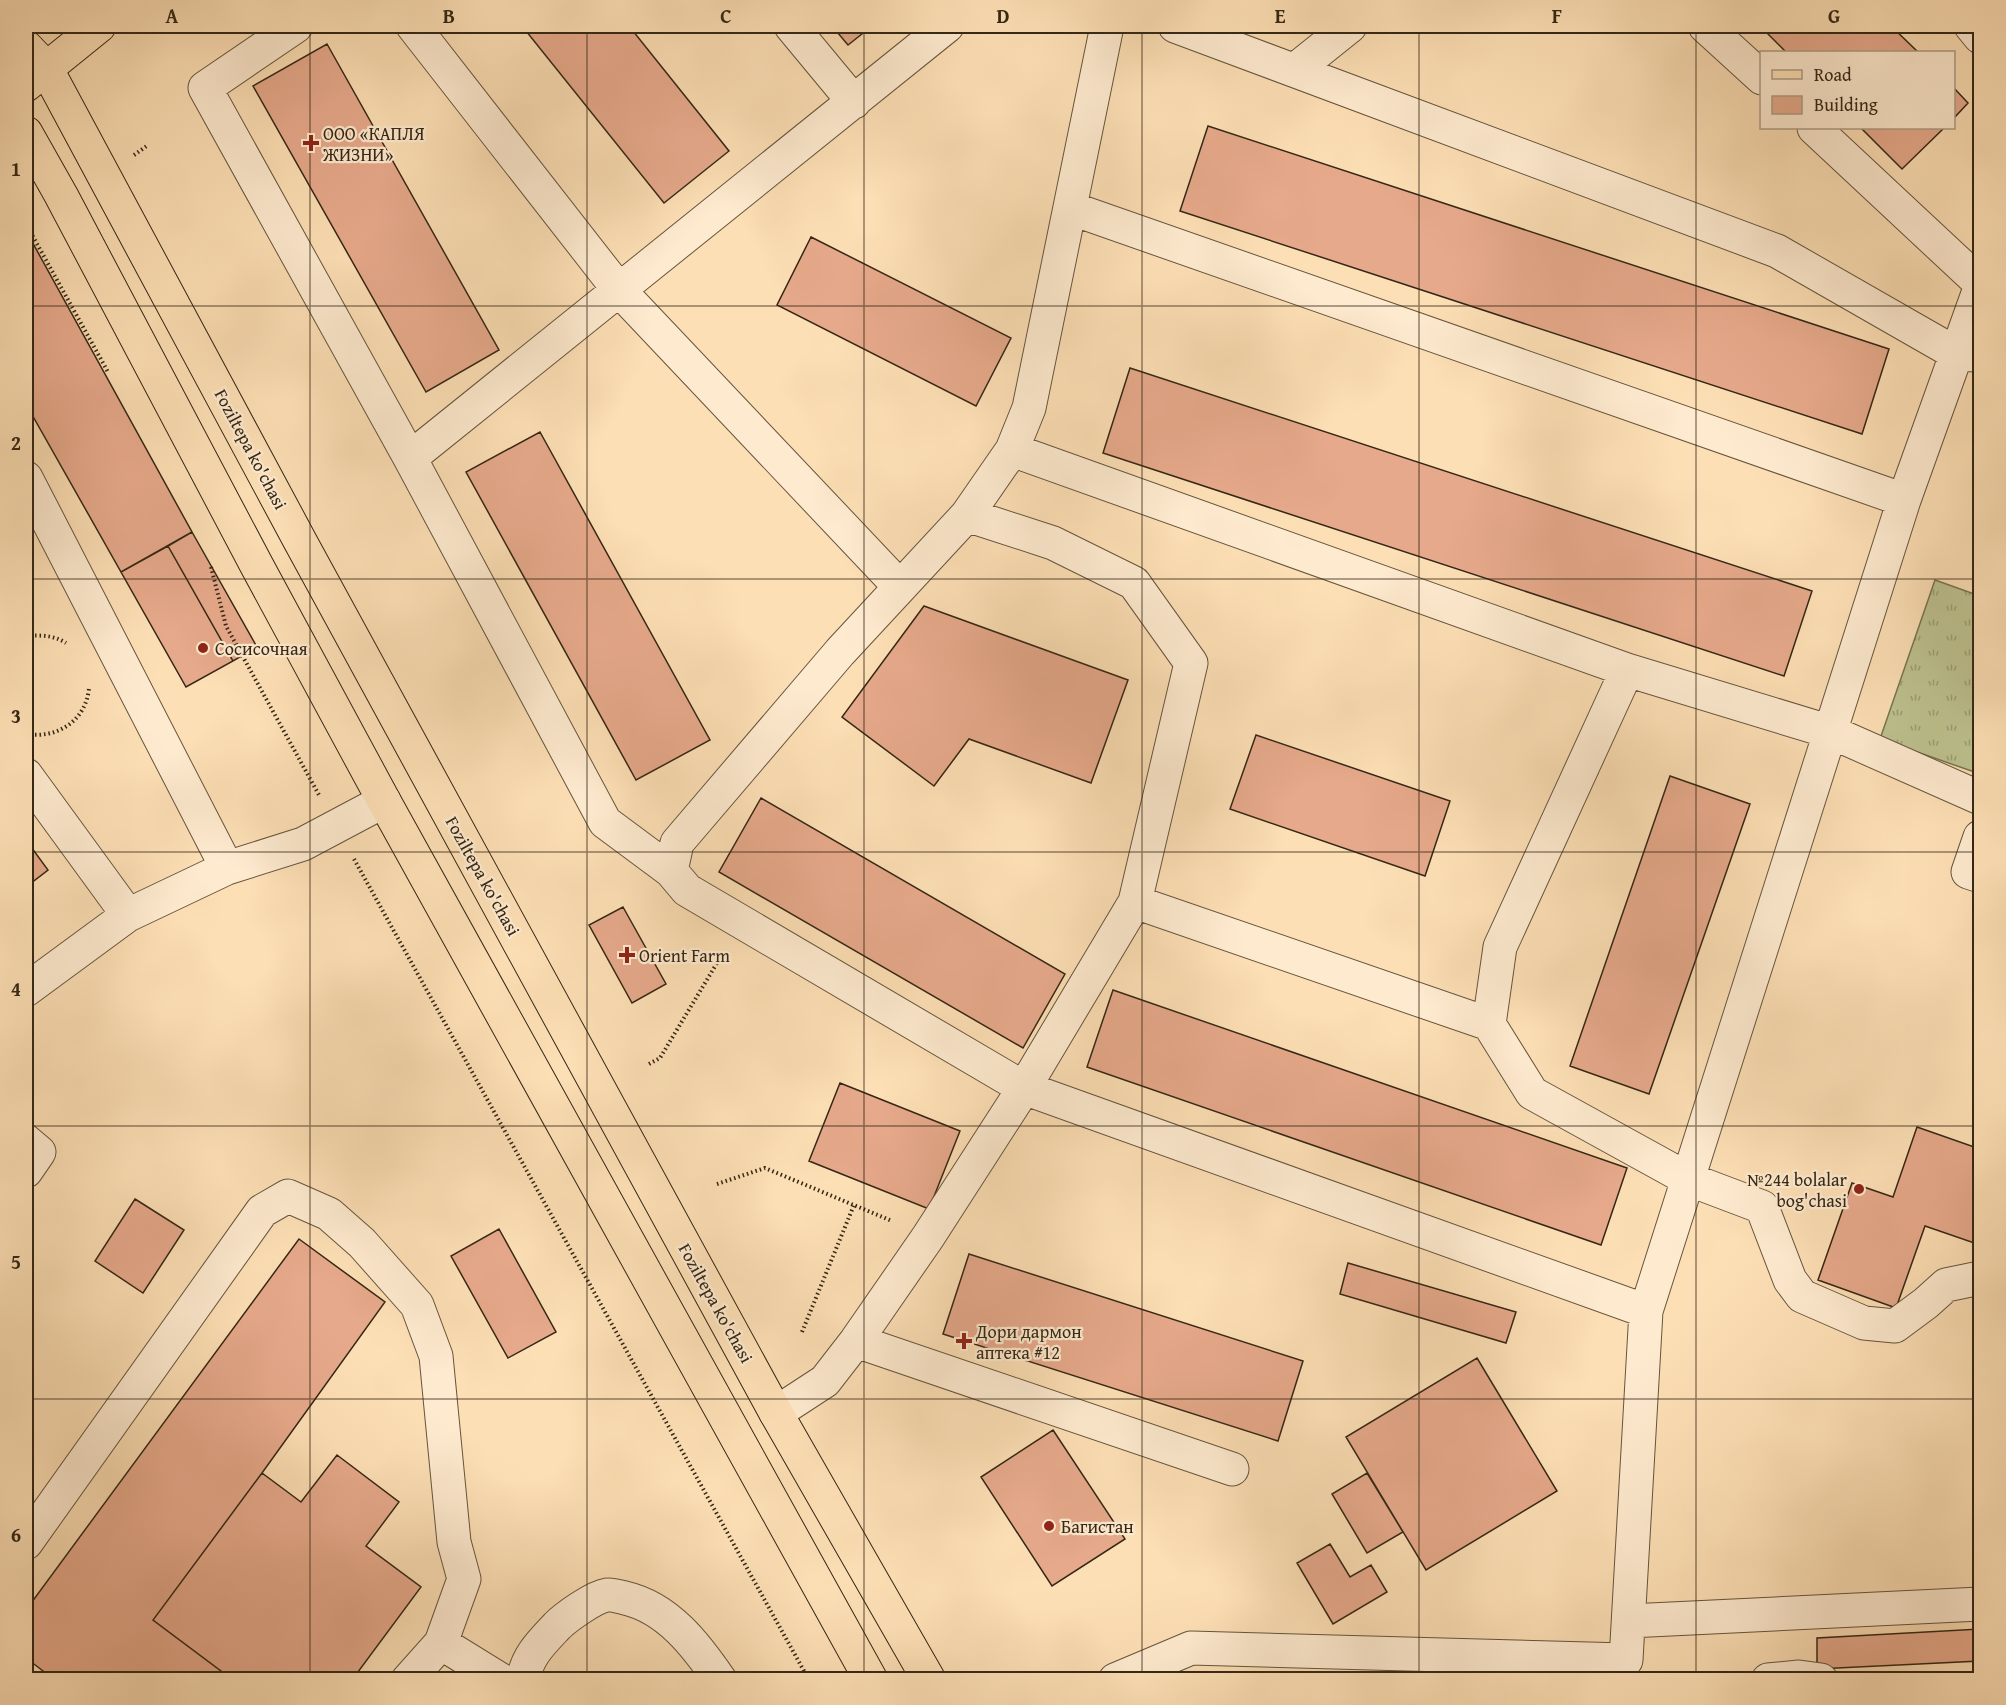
<svg xmlns="http://www.w3.org/2000/svg" width="2006" height="1705" viewBox="0 0 2006 1705" font-family="'Gentium Book Plus',serif">
<style>
.grass{fill:url(#grass-tufts);stroke:#787452;stroke-width:1.5}
.building{fill:#e6a98b;stroke:#342715;stroke-width:1.5}
.lines{fill:none;stroke-linecap:round;stroke-linejoin:round}
.minor-casing{stroke:#66553d;stroke-width:35}
.major-casing{stroke:#342715;stroke-width:35}
.highway-casing{stroke:#342715;stroke-width:35}
.path{stroke:#342715;stroke-width:4;stroke-dasharray:1.5 3;stroke-linecap:butt}
.minor{stroke:#feeacf;stroke-width:33}
.major{stroke:#fddfb5;stroke-width:33}
.highway{stroke:#fddfb5;stroke-width:33}
.grid{fill:none;stroke:#342715;stroke-width:1.5;stroke-opacity:0.55}
.poi-dot{fill:#8f2418;stroke:#feeacf;stroke-width:2}
.labels{text-anchor:middle;dominant-baseline:central;stroke-width:4.5;stroke-linejoin:round;paint-order:stroke}
.poi-label{font-size:18px;fill:#342715;stroke:#feeacf;text-anchor:start}
.street-label{font-size:18px;fill:#342715;stroke:#feeacf}
.neatline{fill:none;stroke:#342715;stroke-width:2}
.grid-label{font-size:20px;text-anchor:middle;font-weight:bold;fill:#342715}
</style>
<defs>
<pattern id="grass-tufts" width="24" height="20" patternUnits="userSpaceOnUse" patternTransform="scale(1.5)"><rect width="24" height="20" fill="#bdc28f"/><path d="M3 7l-1-3M5 7V3M7 7l1-3M15 17l-1-3M17 17v-4M19 17l1-3" fill="none" stroke="#9a9e74"/></pattern>
</defs>
<rect width="100%" height="100%" fill="#fddfb5"/>
<filter id="stains"><feTurbulence type="fractalNoise" baseFrequency=".00333" numOctaves="4"/><feColorMatrix values="0 0 0 0 .2 0 0 0 0 .09 0 0 0 0 .02 0 0 0 .5 -.17"/></filter>
<radialGradient id="worn" r=".72"><stop offset=".6" stop-color="#630" stop-opacity="0"/><stop offset="1" stop-color="#630" stop-opacity=".3"/></radialGradient>
<!-- grass -->
<path class="grass" d="M1935 580 1980 596V774L1880 739Z"/>
<!-- building -->
<path class="building" d="M522 26H629L729 151 664 203Z
M832 26H872L848 45Z
M1760 26H1891L1918 52H1786Z
M327 44 499 350 426 392 253 86Z
M1954 88 1968 103 1954 118Z
M1208 126 1889 349 1862 434 1180 211Z
M1861 128H1944L1902 169Z
M26 237 30 238 192 532 121 572 26 404Z
M811 237 1011 338 976 406 777 305Z
M1130 368 1812 591 1784 676 1103 453Z
M540 432 710 740 636 780 466 472Z
M192 532 257 647 233 661 168 546Z
M168 546 233 661 186 687 121 572Z
M924 606 1128 680 1091 783 969 739 934 786 842 717Z
M1256 735 1450 801 1425 876 1230 809Z
M1670 776 1750 804 1649 1094 1570 1066Z
M761 798 1065 974 1023 1048 719 872Z
M26 840 48 870 26 887Z
M623 907 666 984 632 1003 589 925Z
M1113 990 1627 1168 1601 1245 1087 1067Z
M840 1083 960 1131 929 1209 809 1161Z
M1917 1127 1980 1149V1245L1925 1226 1896 1308 1818 1280 1852 1183 1893 1197Z
M135 1199 184 1230 143 1293 95 1261Z
M499 1229 556 1332 508 1358 451 1256Z
M299 1239 385 1302 262 1473 153 1620 233 1680H55L26 1658V1610Z
M969 1254 1303 1361 1278 1441 943 1334Z
M1348 1263 1516 1312 1506 1343 1340 1294Z
M1477 1358 1557 1491 1426 1570 1346 1437Z
M1053 1430 1125 1539 1052 1586 981 1477Z
M337 1455 399 1502 366 1546 421 1587 352 1680H233L153 1620 262 1473 301 1502Z
M1367 1473 1403 1532 1367 1553 1332 1494Z
M1330 1544 1350 1577 1371 1565 1387 1592 1333 1624 1297 1563Z
M1980 1629V1661L1817 1669V1638Z"/>
<g class="lines">
<defs>
<path id="minor" d="M296 26 205 88 410 458 605 822 671 871
M413 26 619 290 900 587
M791 26 854 102
M1107 26 1029 408 1012 450 967 515 840 652 677 843 671 871 687 890 1024 1088 1646 1311
M1175 26 1777 251 1957 354 1979 355
M1705 26 1762 78
M1971 26 1980 37
M1295 70 1350 26
M1814 128 1980 283
M1070 208 1904 500
M1012 450 1627 670 1831 732 1980 798
M410 458 947 26
M26 478 227 868 128 915 26 990
M1627 670 1500 947 1489 1024 1532 1093 1688 1179 1762 1207 1790 1280 1802 1296 1864 1323 1895 1326 1926 1303 1946 1285 1980 1278
M26 775 128 915
M1980 837 1968 872 1980 876
M227 868 303 844 384 801
M1135 902 1489 1024
M26 1141 39 1152 26 1171
M856 1341 1232 1469
M776 1413 825 1381 856 1341 928 1237 1024 1088 1135 902 1191 663 1134 583 1053 543 967 515
M26 1543 262 1211 288 1196 329 1214 362 1243 417 1305 436 1356 454 1542 464 1579 441 1643 408 1680
M1629 1621 1980 1604
M441 1643 501 1680
M523 1680C527 1656 541 1643 557 1626 566 1617 594 1597 607 1595 612 1594 620 1597 625 1598 668 1608 696 1645 720 1680
M1115 1680 1191 1648 1626 1660 1646 1311 1904 500 1980 288
M1768 1680 1799 1677 1821 1680"/>
<path id="major" d="M26 47 46 68 300 541 776 1413 929 1680
M26 133 61 195 257 566 384 801 871 1680"/>
<path id="highway" d="M26 85 99 26"/>
</defs>
<!-- minor casing -->
<use href="#minor" class="minor-casing"/>
<!-- major casing -->
<use href="#major" class="major-casing"/>
<!-- highway casing -->
<use href="#highway" class="highway-casing"/>
<!-- path -->
<path class="path" d="M134 155 148 145
M26 224 108 372
M211 567 226 626 319 795
M26 636C41 635 53 635 66 643
M26 734C57 739 86 721 89 688
M354 859 809 1680
M649 1064 660 1058 723 953
M717 1184 765 1168 892 1221
M802 1332 854 1205
M981 1680 987 1676"/>
<!-- minor -->
<use href="#minor" class="minor"/>
<!-- major -->
<use href="#major" class="major"/>
<!-- highway -->
<use href="#highway" class="highway"/>
</g>
<!-- grid -->
<path class="grid" d="M310 26V1680M587 26V1680M864 26V1680M1142 26V1680M1419 26V1680M1696 26V1680M26 306H1980M26 579H1980M26 852H1980M26 1126H1980M26 1399H1980"/>
<!-- markers -->
<g class="poi-dot">
<path d="M308 134h6v6h6v6h-6v6h-6v-6h-6v-6h6z"/>
<circle cx="203" cy="648" r="6"/>
<path d="M624 946h6v6h6v6h-6v6h-6v-6h-6v-6h6z"/>
<circle cx="1859" cy="1189" r="6"/>
<path d="M961 1332h6v6h6v6h-6v6h-6v-6h-6v-6h6z"/>
<circle cx="1049" cy="1526" r="6"/>
</g>
<g class="labels">
<!-- poi labels -->
<g class="poi-label">
<text x="323" y="133">ООО «КАПЛЯ<tspan x="323" dy="21">ЖИЗНИ»</tspan></text>
<text x="215" y="648">Сосисочная</text>
<text x="639" y="955">Orient Farm</text>
<text x="1847" y="1179" text-anchor="end">№244 bolalar<tspan x="1847" dy="21">bog'chasi</tspan></text>
<text x="976" y="1331">Дори дармон<tspan x="976" dy="21">аптека #12</tspan></text>
<text x="1061" y="1526">Багистан</text>
</g>
<!-- street labels -->
<g class="street-label">
<text transform="translate(251 449) rotate(62)">Foziltepa ko'chasi</text>
<text transform="translate(483 876) rotate(61)">Foziltepa ko'chasi</text>
<text transform="translate(716 1303) rotate(61)">Foziltepa ko'chasi</text>
</g>
</g>
<!-- margin -->
<rect width="2006" height="1705" fill="none" stroke="#fddfb5" stroke-width="66"/>
<!-- legend -->
<rect x="1760" y="51" width="195" height="78" fill="#feeacf" stroke="#ad9c85" stroke-width="1.5"/>
<rect x="1772" y="70" width="30" height="9" fill="#fddfb5" stroke="#ad9c85" stroke-width="1.5"/>
<text x="1814" y="81" font-size="18" fill="#342715">Road</text>
<rect x="1772" y="96" width="30" height="18" fill="#e6a98b" stroke="#ad9c85" stroke-width="1.5"/>
<text x="1814" y="111" font-size="18" fill="#342715">Building</text>
<rect x="33" y="33" width="1940" height="1639" class="neatline"/>
<g class="grid-label">
<text x="172" y="23">A</text>
<text x="449" y="23">B</text>
<text x="726" y="23">C</text>
<text x="1003" y="23">D</text>
<text x="1280" y="23">E</text>
<text x="1557" y="23">F</text>
<text x="1834" y="23">G</text>
<text x="16" y="176">1</text>
<text x="16" y="450">2</text>
<text x="16" y="723">3</text>
<text x="16" y="996">4</text>
<text x="16" y="1269">5</text>
<text x="16" y="1542">6</text>
</g>
<rect width="100%" height="100%" filter="url(#stains)"/>
<rect width="100%" height="100%" fill="url(#worn)"/>
</svg>
